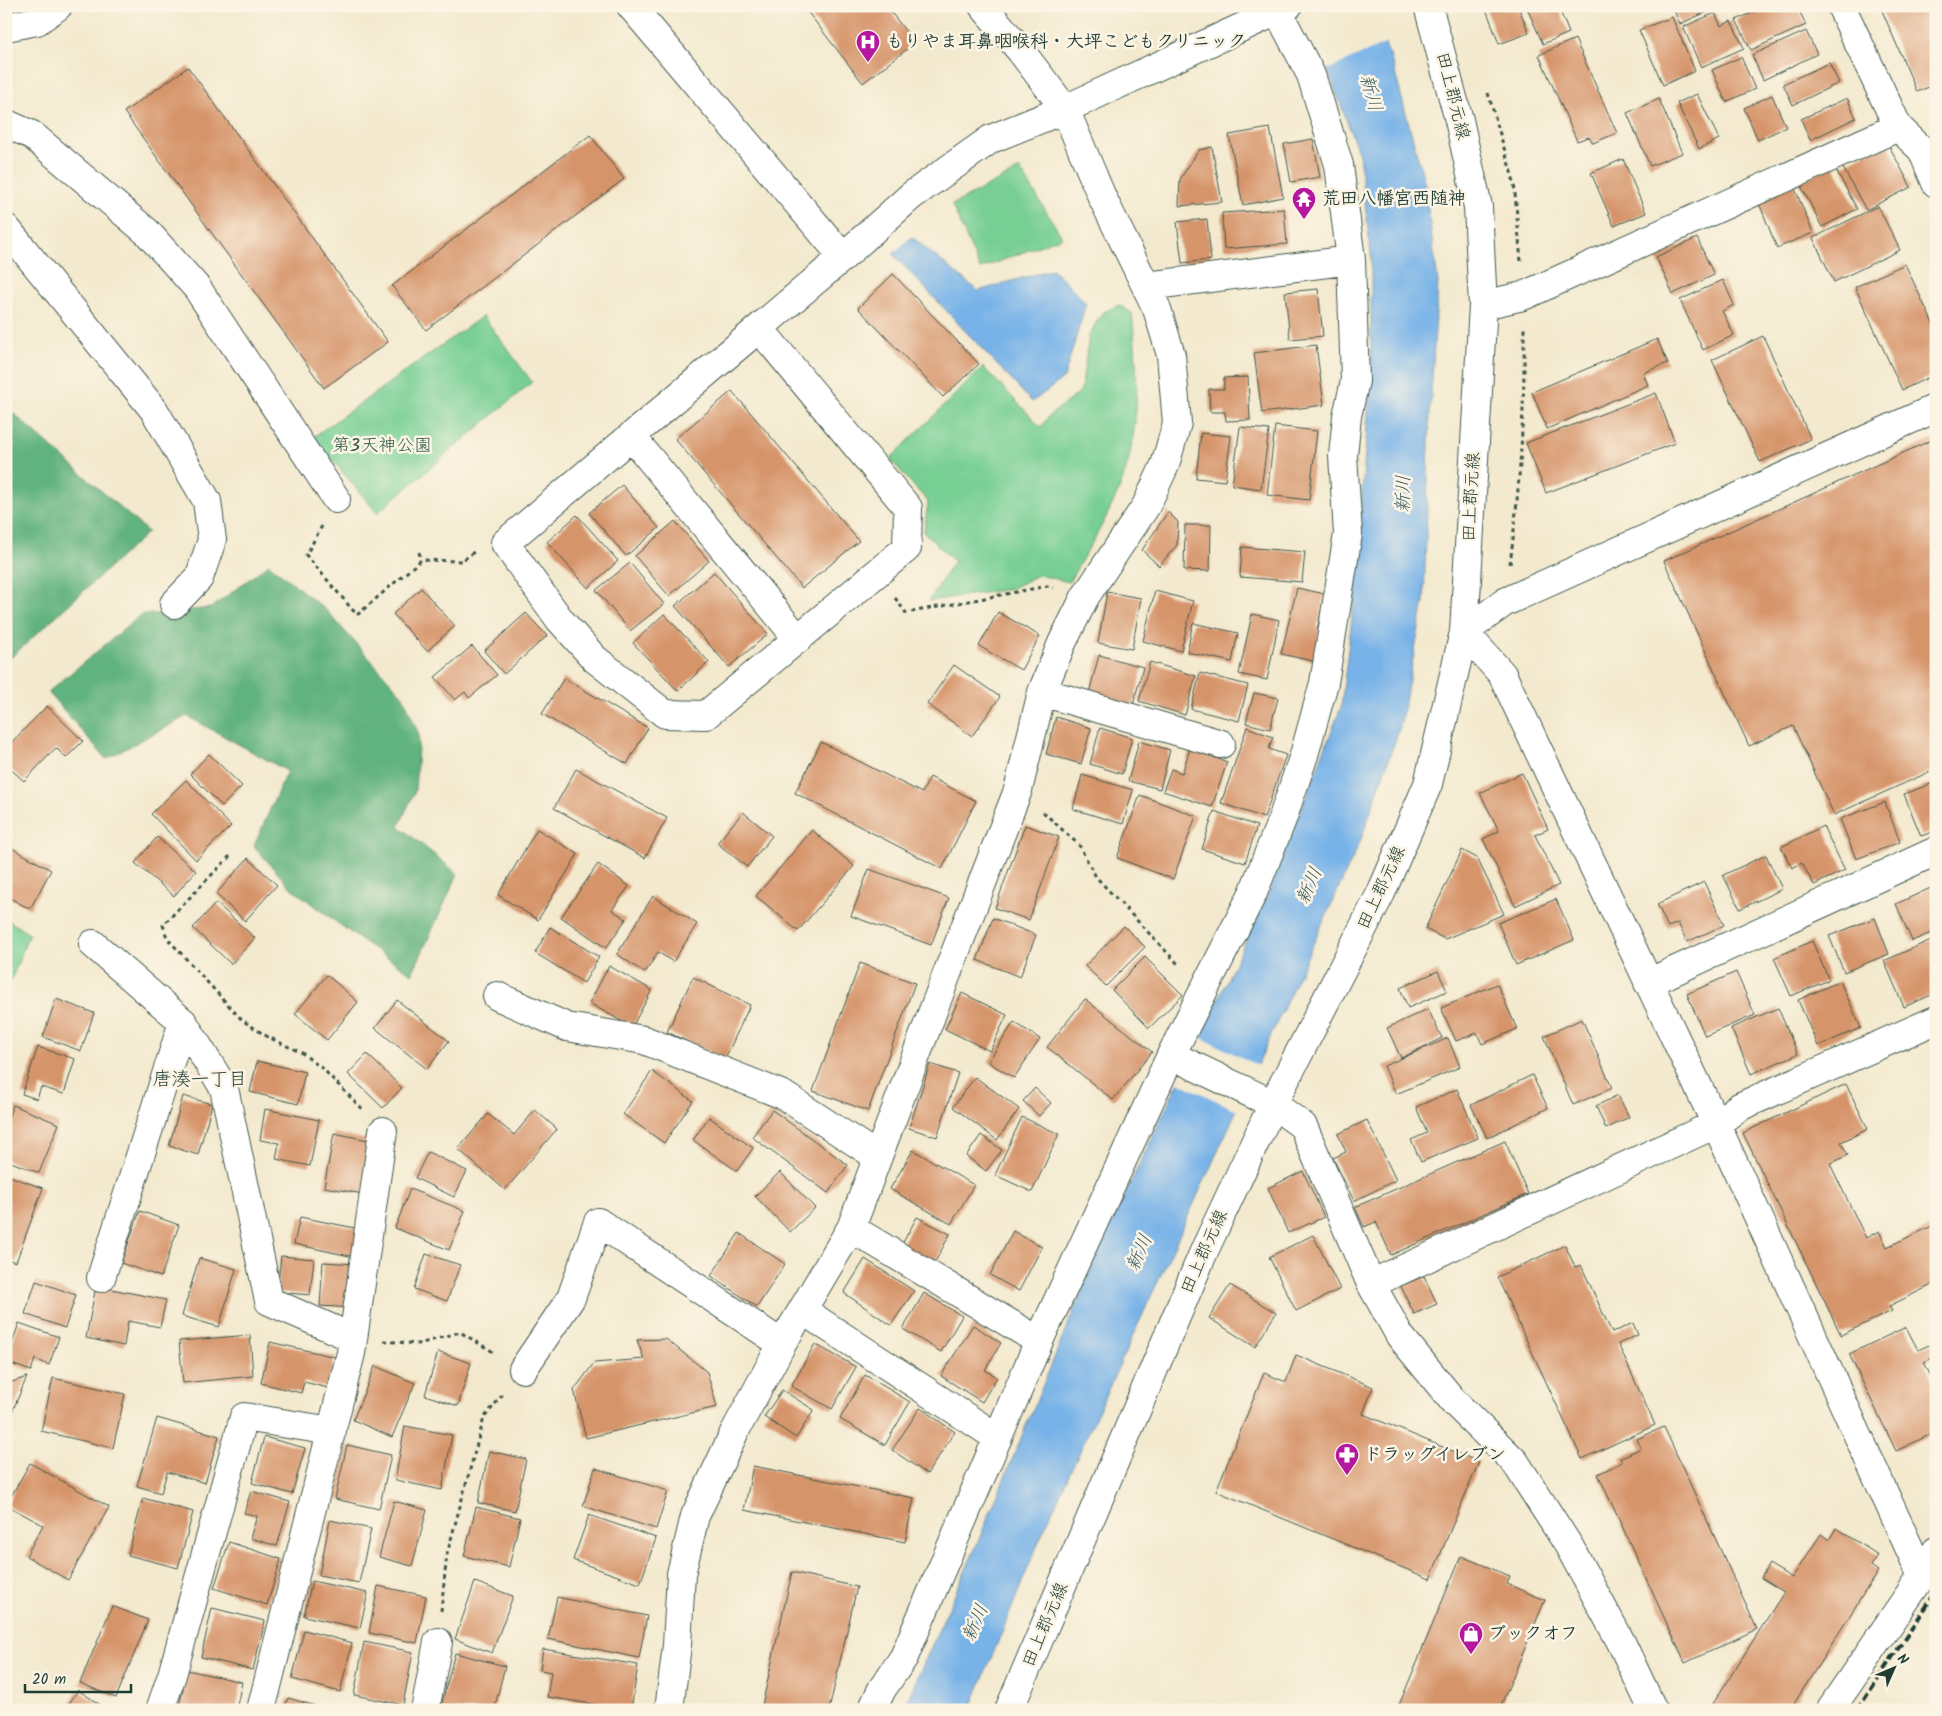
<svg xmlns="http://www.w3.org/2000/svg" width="1942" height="1716" viewBox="0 0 1942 1716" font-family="Kalam,'Klee One',sans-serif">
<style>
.green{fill:#77cf94;stroke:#4b8664}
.forest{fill:#61b27e;stroke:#407859}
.water{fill:#77b2e8;stroke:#4b788e}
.pier{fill:#f3e9ce}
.building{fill:#d6946b}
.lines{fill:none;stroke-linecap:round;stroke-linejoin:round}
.minor-casing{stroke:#3f574b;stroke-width:30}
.tertiary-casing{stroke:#3f574b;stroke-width:30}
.primary-casing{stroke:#3f574b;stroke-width:30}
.path{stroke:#3f574b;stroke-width:3;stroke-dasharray:4 4;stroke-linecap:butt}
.minor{stroke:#fff;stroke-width:28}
.tertiary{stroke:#fff;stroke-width:28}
.primary{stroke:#fff;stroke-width:28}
.rail{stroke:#1f3d34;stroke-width:4;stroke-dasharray:8 4;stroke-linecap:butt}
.labels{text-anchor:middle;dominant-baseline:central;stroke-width:5;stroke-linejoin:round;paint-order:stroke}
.poi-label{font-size:18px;font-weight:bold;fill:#1f3d34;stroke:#fcf5e5;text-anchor:start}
.street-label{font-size:18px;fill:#1f3d34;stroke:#fcf5e5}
.park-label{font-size:18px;fill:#315a47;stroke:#fcf5e5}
.water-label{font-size:19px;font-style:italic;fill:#355a61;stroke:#fcf5e5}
.neighbourhood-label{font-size:19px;fill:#1f3d34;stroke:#fcf5e5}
</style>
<rect width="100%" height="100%" fill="#fcf5e5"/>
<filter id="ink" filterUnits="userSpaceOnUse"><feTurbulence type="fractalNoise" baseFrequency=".02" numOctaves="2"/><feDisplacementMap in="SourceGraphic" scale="10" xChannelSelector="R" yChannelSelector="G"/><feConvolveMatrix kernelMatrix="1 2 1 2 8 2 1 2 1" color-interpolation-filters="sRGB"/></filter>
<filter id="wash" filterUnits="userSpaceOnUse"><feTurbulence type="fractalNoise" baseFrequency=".0096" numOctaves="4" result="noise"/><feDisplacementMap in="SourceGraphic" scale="20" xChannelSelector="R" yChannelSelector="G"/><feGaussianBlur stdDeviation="1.12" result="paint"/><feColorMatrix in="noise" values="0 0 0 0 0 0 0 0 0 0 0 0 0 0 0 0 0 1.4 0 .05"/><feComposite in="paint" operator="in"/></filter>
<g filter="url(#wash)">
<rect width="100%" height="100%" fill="#f3e9ce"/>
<!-- green -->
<path class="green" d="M1020 169 1062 237 980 269 952 205Z
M1119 305 1132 313C1139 377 1142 445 1112 505 1100 531 1083 557 1069 582L1038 575 1010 589 929 601 954 561 924 532 928 502 890 459 983 367 1041 427 1049 416 1081 391 1089 335 1102 313Z
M483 316 532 382 377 513 313 437Z
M6 919 29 934 6 993Z"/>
<!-- forest -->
<path class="forest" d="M6 407 148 532 6 662Z
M269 564 327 611 403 696 419 735 415 791 399 826 458 874 412 974 355 936 291 888 254 846 287 771 187 716 106 759 48 692 141 615 211 608Z"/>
<!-- water -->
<path class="water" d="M1298 6H1368L1391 58 1424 180 1438 282 1430 411 1424 602 1400 727 1360 842 1044 1529 970 1710H903L978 1542 1100 1247 1268 894 1341 707 1354 600 1371 373V254L1359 154 1331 79Z
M912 237 978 291 1053 269 1086 303 1064 378 1032 402 893 254Z"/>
<!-- pier -->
<path class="pier" d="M1296 6H1371L1387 43 1324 71Z
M1198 1036 1259 1066 1238 1111 1176 1081Z"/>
<g id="blocks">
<!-- building -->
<path class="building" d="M803 6H886L915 43 863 83Z
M1485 6H1518L1529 33 1499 44Z
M1526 6H1558L1569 33 1543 44Z
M1672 6H1720L1680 24Z
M1767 6H1797L1806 25 1751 50 1736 20Z
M1880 6H1936V84L1917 92Z
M1715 13 1721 26 1731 21 1744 48 1701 67 1683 27Z
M1672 17 1695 71 1663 85 1639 30Z
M1806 31 1817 54 1763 80 1752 55Z
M1575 39 1617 133 1593 143 1589 137 1577 141 1539 55Z
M1741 57 1755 89 1726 102 1712 70Z
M1829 63 1839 83 1793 105 1783 84Z
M188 67 388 342 324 388 124 112Z
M1697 94 1719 139 1699 149 1677 103Z
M1772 95 1786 127 1758 140 1744 108Z
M1847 98 1856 118 1810 140 1801 119Z
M1659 99 1682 153 1650 166 1627 113Z
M1270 128 1283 197 1243 205 1229 135Z
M590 135 624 179 426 330 392 286Z
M1313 139 1320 177 1291 182 1284 144Z
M1887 142 1911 187 1866 210 1842 166Z
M1212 147 1222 202 1179 206 1180 179 1199 150Z
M1623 159 1646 213 1614 226 1591 173Z
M1833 164 1857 209 1822 227 1799 182Z
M1793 184 1813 233 1777 248 1757 198Z
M1878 206 1900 250 1834 282 1813 238Z
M1284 209 1287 244 1224 249 1222 213Z
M1207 219 1211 260 1182 263 1177 222Z
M1697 238 1714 275 1673 294 1656 257Z
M1905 264 1936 330V374L1902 390 1855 287Z
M893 274 979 364 943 397 858 308Z
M1723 280 1734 305 1722 311 1734 335 1703 350 1680 300Z
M1318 289 1323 336 1290 339 1285 292Z
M1763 336 1811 439 1760 462 1712 360Z
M1657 339 1668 363 1643 373 1648 385 1547 429 1532 392Z
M1316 345 1324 405 1262 413 1254 353Z
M1248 377 1250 420 1226 421 1225 412H1210L1209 389H1224V378Z
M732 391 859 541 802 588 675 439Z
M1656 393 1675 443 1546 493 1526 443Z
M1275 426 1317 431 1309 500 1267 495Z
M1240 427 1269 430 1261 489 1232 485Z
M1201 433 1231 436 1225 481 1196 478Z
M1936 438V769L1834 815 1793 726 1749 746 1664 561Z
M622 485 659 528 626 556 589 513Z
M1168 512 1178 522 1177 545 1159 566 1142 550Z
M577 515 618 561 588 588 547 542Z
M675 521 709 561 669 596 635 556Z
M1185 525H1211L1210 571 1184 570Z
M1242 547 1305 552 1302 582 1240 577Z
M630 563 664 604 630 631 596 590Z
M714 572 768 634 729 667 675 606Z
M421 588 455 626 427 651 393 614Z
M1297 588 1325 594 1317 630H1320L1313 661 1281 654Z
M1155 591 1193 601 1181 651 1143 641Z
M1107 592 1141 598 1132 649 1098 643Z
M998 612 1040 636 1021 670 979 646Z
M526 613 547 636 504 674 484 651Z
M664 614 709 662 678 691 633 643Z
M1252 614 1279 620 1267 680 1239 674Z
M1193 623 1238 633 1232 662 1187 652Z
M472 646 497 675 469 698 465 692 455 700 435 677Z
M1099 655 1143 667 1133 705 1089 693Z
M1150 662 1196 676 1185 715 1139 701Z
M954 665 1000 697 972 736 927 704Z
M1200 673 1248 685 1239 721 1191 709Z
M564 678 648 728 627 764 542 714Z
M1254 693 1278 698 1270 729 1246 723Z
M47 706 83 741 66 758 56 748 24 781 6 765V748Z
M1056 717 1091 728 1081 764 1046 754Z
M1247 727 1273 737 1269 749 1286 755 1264 818 1221 803Z
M1100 728 1132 738 1122 774 1090 764Z
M1139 741 1170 750 1160 789 1128 781Z
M821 742 922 793 930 777 976 801 942 869 795 793Z
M1190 749 1227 762 1212 807 1163 791 1171 769 1182 773Z
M209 754 242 786 222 806 190 774Z
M576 769 667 818 645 858 554 808Z
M1522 773 1548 829 1535 835 1559 885 1515 906 1483 839 1499 831 1480 793Z
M1082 775 1133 790 1123 824 1073 809Z
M186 780 231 826 196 860 151 814Z
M1936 782V831L1921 836 1904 794Z
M1140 795 1196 816 1173 879 1117 858Z
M1885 802 1900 842 1856 859 1840 819Z
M1214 811 1257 826 1245 863 1202 849Z
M743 812 772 836 747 867 717 843Z
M1025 825 1059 837 1029 920 995 908Z
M1823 826 1845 870 1814 885 1802 863 1792 868 1781 847Z
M537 829 578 854 538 920 498 895Z
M812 830 854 866 798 931 756 896Z
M157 837 196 871 174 896 135 863Z
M10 847 51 870 30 909 6 896V853Z
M1462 850 1477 858 1504 914 1445 939 1425 929Z
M1766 855 1782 889 1740 909 1723 875Z
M248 858 277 885 245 921 216 894Z
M598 864 629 886 612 910 626 919 606 948 561 917Z
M869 869 949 898 931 945 851 916Z
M1704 882 1724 925 1687 942 1678 923 1668 927 1657 904Z
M1935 886 1936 931 1912 941 1896 904Z
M653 896 697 924 673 962 658 952 645 973 617 954Z
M1556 899 1574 940 1516 965 1498 923Z
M216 903 255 938 231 964 193 928Z
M993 918 1036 935 1020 977 977 960Z
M1875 918 1889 954 1844 972 1829 936Z
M1124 926 1145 947 1106 986 1085 966Z
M550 927 599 957 584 983 535 953Z
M1931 940 1936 950V993L1904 1007 1884 961Z
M1812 941 1829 980 1791 996 1774 958Z
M1145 957 1183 995 1149 1028 1112 990Z
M860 963 915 983 868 1111 813 1091Z
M609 966 652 990 632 1027 589 1003Z
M1438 971 1447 991 1408 1008 1400 988Z
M1736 972 1755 1015 1705 1036 1687 994Z
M327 975 358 1002 327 1040 295 1014Z
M693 977 750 1005 725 1059 667 1032Z
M1840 981 1861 1028 1818 1046 1798 1000Z
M1497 984 1517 1029 1482 1044 1477 1033 1456 1041 1441 1008Z
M962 993 1007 1015 990 1051 945 1029Z
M56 999 94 1013 81 1051 43 1037Z
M1085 999 1152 1052 1113 1100 1047 1047Z
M397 1000 449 1041 427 1069 375 1028Z
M1778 1008 1798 1054 1751 1074 1731 1028Z
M1428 1009 1442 1038 1401 1058 1387 1028Z
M1582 1019 1612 1088 1573 1105 1544 1036Z
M1014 1022 1040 1039 1014 1078 988 1062Z
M1448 1038 1460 1067 1396 1094 1384 1066Z
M38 1047 75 1059 64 1094 41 1087 37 1099 22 1094Z
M367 1054 402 1088 383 1108 348 1074Z
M257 1061 305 1072 298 1104 250 1092Z
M930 1064 958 1073 937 1137 909 1128Z
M652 1071 693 1101 664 1143 623 1114Z
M1532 1075 1548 1108 1487 1138 1471 1105Z
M975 1077 1019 1109 997 1140 953 1107Z
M1846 1084 1868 1129 1841 1142 1848 1155 1830 1164 1866 1238 1879 1231 1887 1247 1932 1226 1936 1234V1283L1889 1306 1892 1311 1841 1335 1743 1133Z
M1035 1088 1051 1103 1039 1116 1023 1101Z
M1457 1089 1478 1138 1421 1162 1411 1140 1427 1133 1416 1107Z
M1618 1095 1629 1117 1606 1129 1596 1106Z
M183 1096 212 1104 198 1155 169 1146Z
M13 1105 59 1124 39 1173 6 1160V1123Z
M265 1109 319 1120 310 1166 276 1159 279 1143 260 1140Z
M535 1110 557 1129 505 1190 458 1149 488 1114 514 1135Z
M772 1110 848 1165 828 1193 752 1137Z
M709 1117 753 1148 737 1171 693 1140Z
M1022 1117 1059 1134 1032 1192 995 1175Z
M1367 1120 1396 1180 1354 1201 1333 1158 1346 1152 1338 1134Z
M1936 1126V1139L1931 1129Z
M334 1133 373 1141 363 1194 324 1187Z
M981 1135 1002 1150 986 1171 966 1156Z
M1505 1141 1528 1194 1391 1255 1376 1222 1364 1227 1355 1207Z
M913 1150 974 1185 951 1224 890 1189Z
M428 1152 467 1171 454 1197 415 1178Z
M1303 1171 1324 1217 1288 1233 1268 1188Z
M780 1172 815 1208 790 1232 755 1196Z
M6 1175 43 1188 16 1262 6 1259Z
M410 1189 465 1211 449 1250 395 1228Z
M140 1211 179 1225 161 1277 121 1263Z
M300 1217 360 1229 354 1257 294 1244Z
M917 1217 950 1234 934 1264 901 1246Z
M1013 1231 1042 1247 1019 1291 990 1275Z
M739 1233 785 1264 757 1307 711 1276Z
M1313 1235 1340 1289 1296 1311 1269 1257Z
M1565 1245 1575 1267 1581 1265 1612 1333 1633 1323 1638 1335 1618 1344 1655 1425 1582 1459 1497 1277Z
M426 1254 460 1265 447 1301 414 1289Z
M281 1256 314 1259 310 1295 277 1292Z
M199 1258 236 1269 219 1327 182 1316Z
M865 1259 914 1291 891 1325 844 1293Z
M323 1262 357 1264 354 1308 320 1306Z
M1424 1276 1437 1304 1414 1314 1401 1286Z
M36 1281 76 1295 65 1328 25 1314Z
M1230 1285 1276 1313 1255 1347 1209 1318Z
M96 1286 166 1300 160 1327 128 1321 124 1346 86 1338Z
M924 1293 962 1316 941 1352 903 1329Z
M19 1323 59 1337 49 1365 35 1359 31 1371 6 1362Z
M973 1325 1001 1343 985 1370 997 1377 982 1402 941 1376Z
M1906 1327 1918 1350 1936 1342V1356L1924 1362 1936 1387V1432L1896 1451 1849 1354Z
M250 1335 253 1376 183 1383 179 1341Z
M666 1339 707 1372 717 1407 586 1438 574 1390 594 1363 644 1359 637 1340Z
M270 1342 335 1357 328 1388 304 1382 301 1393 261 1383Z
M815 1344 856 1367 832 1409 791 1386Z
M438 1352 471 1363 458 1406 425 1395Z
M1296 1355 1373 1387 1363 1414 1479 1462 1430 1579 1216 1491 1264 1373 1286 1382Z
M375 1366 415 1383 392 1437 353 1420Z
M865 1375 910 1402 885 1445 840 1419Z
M27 1377 6 1426V1384Z
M53 1378 125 1394 113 1448 41 1431Z
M782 1390 814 1410 796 1438 764 1417Z
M920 1408 955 1432 927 1474 892 1450Z
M157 1418 219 1436 205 1483 167 1472 161 1493 137 1486Z
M405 1426 452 1435 442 1490 395 1480Z
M1664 1427 1757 1629 1685 1663 1598 1474 1622 1462 1620 1458 1641 1448 1637 1439Z
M264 1437 305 1448 292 1494 252 1483Z
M347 1445 391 1455 379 1509 335 1499Z
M489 1451 526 1459 515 1511 478 1503Z
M30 1463 109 1507 68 1580 26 1556 43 1525 6 1505Z
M753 1466 914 1498 905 1542 744 1510Z
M595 1468 668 1491 656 1529 583 1506Z
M251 1491 290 1502 277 1546 250 1538 257 1516 244 1513Z
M143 1498 193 1512 178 1568 128 1555Z
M394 1501 427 1510 412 1566 379 1557Z
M476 1507 520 1518 509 1567 464 1556Z
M589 1515 656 1538 640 1584 573 1560Z
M330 1520 371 1529 359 1583 319 1575Z
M1836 1528 1878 1555 1871 1566 1878 1571 1790 1710H1709L1784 1592 1761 1578 1769 1564 1792 1578 1821 1534 1829 1540Z
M229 1542 281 1559 267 1605 214 1588Z
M1461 1556 1510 1576 1507 1584 1545 1600 1499 1710H1397Z
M792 1572 857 1587 829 1710H761Z
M312 1581 368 1593 360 1628 304 1616Z
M475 1582 513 1596 492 1653 455 1639Z
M378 1586 426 1596 417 1643 369 1633Z
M557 1597 647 1616 639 1658 548 1639Z
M112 1606 148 1620 116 1698 80 1683Z
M212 1608 265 1621 253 1670 201 1657Z
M304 1630 352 1643 340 1692 292 1679Z
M364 1642 413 1652 403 1705 354 1695Z
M543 1649 638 1665 631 1710 547 1697 551 1672 540 1670Z
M455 1653 505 1666 494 1710H440Z
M187 1670 242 1682 236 1710H192L179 1707Z
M78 1690 108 1710H65Z
M288 1698 326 1709V1710H284Z"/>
</g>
</g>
<g filter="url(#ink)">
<use href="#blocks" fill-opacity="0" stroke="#3f574b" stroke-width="1"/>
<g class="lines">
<defs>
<path id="minor" d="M631 6 843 257
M1841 6 1898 127 1922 150 1936 183
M6 27 37 21 58 6
M7 124 32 135 147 232 197 288 336 499
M6 228 154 410 207 501 212 540 199 578 174 604
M1147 286 1351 260
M1483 305 1523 296 1898 127
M631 436 798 639
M1042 692 1221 744
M93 944 183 1022 224 1088 269 1301 353 1338
M1648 983 1936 851
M497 996 567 1027 644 1040 783 1095 878 1157
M1171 1055 1273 1104 1303 1126 1371 1284 1400 1336 1454 1402 1515 1462 1569 1546 1621 1642 1653 1710
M851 1228 1039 1341
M101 1278 183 1022
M1371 1284 1716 1124 1739 1107 1936 1020
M802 1310 998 1438
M523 1369 571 1298 598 1222 782 1344
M1922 1576 1716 1124 1502 674 1464 632 1505 602 1936 408
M160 1710 172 1675 244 1417 332 1431
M261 1710 351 1353 383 1131
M425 1710 438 1642
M669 1710 677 1645 681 1574 695 1516 734 1433 782 1344 851 1228 945 979 1018 790 1042 692 1062 643 1085 597 1146 506 1165 465 1177 423 1171 355 1157 309 1102 197 1065 109 991 139 911 196 843 257 505 543 560 620 595 659 665 714 706 715 907 548 908 508 759 328
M872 1710 882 1689 904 1657 1039 1341 1171 1055 1253 893 1283 817 1304 755 1324 683 1348 534 1343 456 1347 416 1355 381 1351 260 1339 165 1311 75 1275 6
M1830 1710 1922 1576 1936 1551"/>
<path id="tertiary" d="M1009 1710 1205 1249 1273 1104 1381 893 1428 784 1464 632 1483 305 1478 207 1459 120 1428 6"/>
<path id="primary" d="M983 6 1020 50 1065 109 1288 6"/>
</defs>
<!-- minor casing -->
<use href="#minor" class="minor-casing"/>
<!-- tertiary casing -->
<use href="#tertiary" class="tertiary-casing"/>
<!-- primary casing -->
<use href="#primary" class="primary-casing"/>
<!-- path -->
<path class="path" d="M1488 93 1514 182 1521 262
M322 526 306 555 357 615 421 560 462 561 475 551
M419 552 421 560
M1510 564C1520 486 1525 407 1524 328
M895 598 906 613 1047 586 1053 588
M1043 812 1079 845 1096 877 1179 965
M230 856 163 925 167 938 242 1020 268 1037 302 1053 324 1070 362 1109
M384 1341 419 1344 460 1332 495 1353
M441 1611 447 1554 484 1418 503 1394"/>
<!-- minor -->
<use href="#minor" class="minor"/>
<!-- tertiary -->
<use href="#tertiary" class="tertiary"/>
<!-- primary -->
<use href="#primary" class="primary"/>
<!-- rail -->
<path class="rail" d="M1857 1710 1936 1592"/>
</g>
</g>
<!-- icons -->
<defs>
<symbol id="hospital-pin" viewBox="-11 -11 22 30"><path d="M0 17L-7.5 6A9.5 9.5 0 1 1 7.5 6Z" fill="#b5179e" stroke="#fcf5e5"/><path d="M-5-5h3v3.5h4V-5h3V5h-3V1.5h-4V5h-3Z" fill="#fff"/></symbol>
<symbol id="temple-pin" viewBox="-11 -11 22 30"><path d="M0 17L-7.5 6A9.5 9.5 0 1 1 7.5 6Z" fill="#b5179e" stroke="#fcf5e5"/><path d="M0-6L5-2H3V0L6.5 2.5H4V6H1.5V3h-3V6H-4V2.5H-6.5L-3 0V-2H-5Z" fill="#fff"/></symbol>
<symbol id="pharmacy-pin" viewBox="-11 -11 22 30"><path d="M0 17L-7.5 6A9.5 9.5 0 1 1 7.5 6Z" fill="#b5179e" stroke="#fcf5e5"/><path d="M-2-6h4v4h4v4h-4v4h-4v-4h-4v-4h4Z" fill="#fff"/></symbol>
<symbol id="shop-pin" viewBox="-11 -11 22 30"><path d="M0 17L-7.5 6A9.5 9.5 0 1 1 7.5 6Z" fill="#b5179e" stroke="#fcf5e5"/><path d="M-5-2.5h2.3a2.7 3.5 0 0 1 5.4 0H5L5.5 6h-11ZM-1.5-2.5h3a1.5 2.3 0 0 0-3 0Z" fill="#fff"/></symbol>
</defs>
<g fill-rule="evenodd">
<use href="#hospital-pin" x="854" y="28" width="28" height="38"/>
<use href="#temple-pin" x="1290" y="185" width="28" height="38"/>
<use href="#pharmacy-pin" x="1333" y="1441" width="28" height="38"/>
<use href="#shop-pin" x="1457" y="1620" width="28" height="38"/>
</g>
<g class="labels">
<!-- poi labels -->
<g class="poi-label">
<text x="886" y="42">もりやま耳鼻咽喉科・大坪こどもクリニック</text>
<text x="1322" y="199">荒田八幡宮西随神</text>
<text x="1364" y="1455">ドラッグイレブン</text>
<text x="1488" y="1634">ブックオフ</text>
</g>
<!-- street labels -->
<g class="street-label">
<text transform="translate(1452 96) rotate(76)">田上郡元線</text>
<text transform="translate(1472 497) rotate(-87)">田上郡元線</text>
<text transform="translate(1382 888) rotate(-65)">田上郡元線</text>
<text transform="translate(1205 1252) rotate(-66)">田上郡元線</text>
<text transform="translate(1046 1625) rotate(-67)">田上郡元線</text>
</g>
<!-- park labels -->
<g class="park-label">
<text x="382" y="446">第3天神公園</text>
</g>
<!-- water labels -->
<g class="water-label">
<text transform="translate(1370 93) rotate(75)">新川</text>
<text transform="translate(1404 494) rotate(-89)">新川</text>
<text transform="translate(1310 886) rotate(-66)">新川</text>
<text transform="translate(1140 1253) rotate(-66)">新川</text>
<text transform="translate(976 1623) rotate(-66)">新川</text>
</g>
<!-- neighbourhood labels -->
<g class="neighbourhood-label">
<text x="200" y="1080">唐湊一丁目</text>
</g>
</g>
<!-- margin -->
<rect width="1942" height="1716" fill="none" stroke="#fcf5e5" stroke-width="25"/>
<!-- north arrow -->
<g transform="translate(1894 1668) rotate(45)" stroke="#fcf5e5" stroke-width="4" paint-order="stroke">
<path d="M0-4L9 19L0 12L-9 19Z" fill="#1f3d34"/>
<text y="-8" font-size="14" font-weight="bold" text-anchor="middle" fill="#1f3d34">N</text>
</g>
<!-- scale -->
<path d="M25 1684v8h106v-8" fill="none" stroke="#1f3d34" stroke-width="2.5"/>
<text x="32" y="1684" font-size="15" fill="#1f3d34" stroke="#fcf5e5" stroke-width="4" paint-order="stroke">20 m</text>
</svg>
